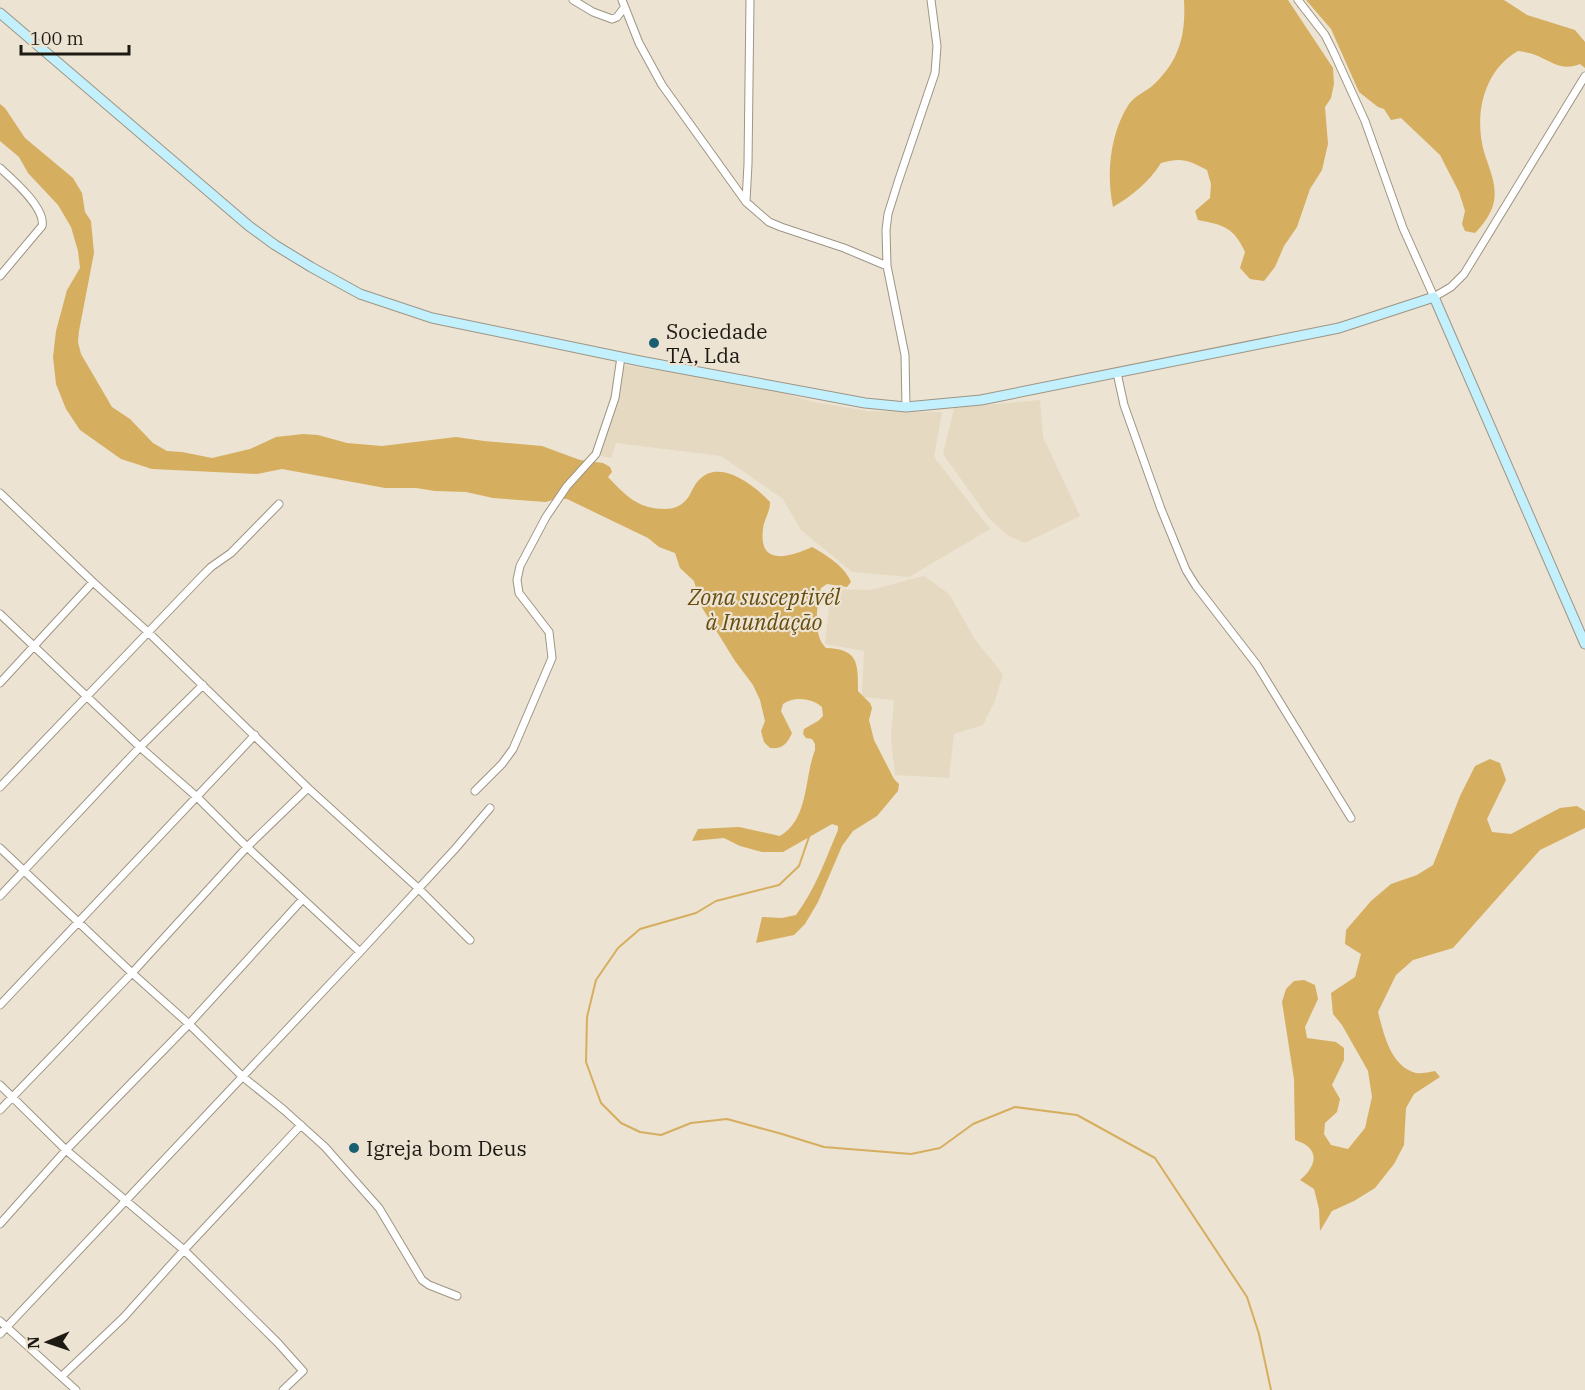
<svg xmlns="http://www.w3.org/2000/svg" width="1585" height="1390" viewBox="0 0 1585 1390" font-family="'IBM Plex Serif',serif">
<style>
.built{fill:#e6d9c1}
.water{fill:#d6ae5f}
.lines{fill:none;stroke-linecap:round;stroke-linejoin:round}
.stream{stroke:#d6ae5f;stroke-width:2}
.street-casing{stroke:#9d9585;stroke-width:9}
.secondary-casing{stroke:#9d9585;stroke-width:11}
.street{stroke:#fff;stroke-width:7}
.secondary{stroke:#c2f0fd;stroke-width:9}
.poi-dot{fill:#1a5e71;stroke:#ece3d2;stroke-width:2}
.labels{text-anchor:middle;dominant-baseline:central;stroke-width:4.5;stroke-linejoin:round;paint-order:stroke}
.poi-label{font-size:21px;fill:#1d1a14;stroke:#ece3d2;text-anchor:start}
.water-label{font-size:22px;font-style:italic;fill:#674c0d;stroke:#ece3d2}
</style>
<rect width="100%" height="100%" fill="#ece3d2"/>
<!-- built -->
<path class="built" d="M623 365 757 385 814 402 868 411 942 412 934 457 990 529 909 577 852 572 801 530 783 499 721 456 616 443 611 458 598 455Z
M1040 400 1043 437 1080 516 1025 543 1007 535 988 517 943 454 954 408Z
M924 576 949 594 976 641 1003 674 995 701 983 725 954 734 949 778 895 775 891 737 894 700 862 697 864 651 825 644 831 589 870 590Z"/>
<!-- water -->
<path class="water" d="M1184 0H1288L1333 68 1334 84 1331 98 1325 107 1328 144 1322 170 1310 189 1297 227 1284 246 1275 267 1264 281 1250 279 1240 268 1245 252C1234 227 1223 225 1198 220L1195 211 1210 198 1211 184 1207 170C1188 160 1182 157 1161 163 1148 183 1133 195 1113 207 1106 174 1110 133 1129 104 1134 97 1144 92 1151 87 1179 62 1186 36 1184 0Z
M1306 0H1504L1527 15 1575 30 1585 42V68L1580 64C1563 71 1553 63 1538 56 1532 53 1525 52 1518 51 1483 71 1474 115 1484 152 1489 168 1497 184 1494 201 1492 213 1483 225 1475 233L1465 231 1462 224 1465 211 1459 192 1440 155 1401 118 1391 120 1384 109 1378 107 1359 92 1331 29Z
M0 104 5 108 25 138 73 178 82 193 85 212 91 221 94 253 79 331 78 342 81 354 112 407 130 419 153 443 167 451 182 452 212 458 250 449 276 437 303 434 318 435 347 443 382 446 456 437 484 441 542 446 580 460 603 463 610 467 612 472 608 477C626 496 638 509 666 509 673 509 681 506 686 500 691 495 693 486 698 481 719 457 755 486 770 502 770 513 764 519 763 529 758 567 790 557 812 547 827 555 845 567 851 582L847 587 827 584 821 588C817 605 812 635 826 648 859 649 858 664 858 691L870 703 872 708 869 720 874 740 894 779 899 784 898 791 877 816 853 831 842 846 818 902 805 924 794 935 756 943 762 917 782 918 796 915C816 888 825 860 838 830V826L832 824 783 852H762L740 846 724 838 692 841 698 829 739 827 780 836C809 819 804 778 815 750V744L812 739 806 738 803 734 804 729 818 721 823 716 822 707C812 698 794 696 783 704L781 711 792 733C787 744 783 749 770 748L764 742 761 731 765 721 760 700 753 685 735 661 701 606 694 581 680 568 675 553 659 547 648 538 567 499 559 498 546 502 493 498 466 492 435 491 416 488H385L282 469 257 474 152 469 121 459 80 430 66 409 56 384 53 357 56 331 67 290 80 268 78 251 71 227 58 205 28 173 19 157 0 141Z
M1490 759 1500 763 1506 780 1487 819 1492 832 1511 834 1560 808 1577 806 1585 811V828L1540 850 1453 948 1413 960 1396 975 1378 1012C1384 1034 1390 1066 1416 1073 1422 1074 1429 1072 1435 1071L1440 1077 1414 1094 1406 1108 1404 1145 1394 1164 1375 1188 1354 1201 1332 1211 1320 1231 1319 1209 1314 1189 1300 1180C1317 1166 1321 1148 1295 1140L1294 1079 1282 1002 1286 989 1294 981 1304 980 1315 985 1318 999 1305 1027 1307 1038 1336 1042 1344 1048V1060L1332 1085 1340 1099 1337 1112 1325 1123 1324 1134 1331 1145 1348 1149 1365 1128 1372 1097 1368 1071 1342 1025 1333 1014 1331 993 1355 977 1361 954 1345 944 1346 930 1371 901 1391 884 1417 875 1433 865 1460 796 1475 766Z"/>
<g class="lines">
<!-- stream -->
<path class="stream" d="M810 834 799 866 779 885 716 901 696 913 640 929 618 948 596 980 587 1017 586 1062 601 1103 621 1123 640 1132 661 1135 691 1123 727 1119 782 1134 824 1147 911 1154 940 1148 973 1124 1015 1107 1077 1115 1155 1158 1247 1297 1259 1334 1271 1390"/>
<defs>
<path id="street" d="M573 0 593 12 612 19 617 17 624 8
M622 0 639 43 662 85 746 202 769 222 781 227 844 248 887 266
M1298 0 1325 35 1333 51 1365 121 1403 228 1434 297 1451 287 1464 274 1585 76
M0 168C12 179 46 208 42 226L0 276
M746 201 748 164 750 0
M1117 373 1124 405 1161 509 1186 570 1196 586 1257 665 1351 818
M906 407 905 355 887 266 886 230 888 214 898 182 935 73 937 46 931 0
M0 493 93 582 149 633 308 788 418 888 470 940
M0 614 140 747 197 797 247 847 360 952
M0 683 93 582
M0 787 201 577 211 567 231 553 279 504
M475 791 502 764 513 749 552 658 549 632 519 593 517 580 520 566 546 517 567 486 596 454 615 398 621 357
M0 848 132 973 189 1024 243 1077 284 1110 325 1147 379 1208 422 1280 429 1285 457 1296
M0 896 140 747 203 685
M0 1005 255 735
M0 1085 66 1150 184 1250 278 1343 303 1371 283 1390
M0 1110 132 973 247 847 308 788
M0 1224 66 1150 189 1024 302 900
M0 1321 76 1390
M0 1334 360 952 455 849 490 808
M62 1376 124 1317 184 1250 301 1125"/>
<path id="secondary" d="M0 13 249 226 275 245 311 267 360 294 432 318 640 361 865 403 906 407 981 400 1339 328 1434 297 1585 644"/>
</defs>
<!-- street casing -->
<use href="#street" class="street-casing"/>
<!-- secondary casing -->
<use href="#secondary" class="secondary-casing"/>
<!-- street -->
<use href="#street" class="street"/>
<!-- secondary -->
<use href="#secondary" class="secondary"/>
</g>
<!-- markers -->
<g class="poi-dot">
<circle cx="654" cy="343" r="6"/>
<circle cx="354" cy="1148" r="6"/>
</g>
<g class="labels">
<!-- poi labels -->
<g class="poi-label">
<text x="666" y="331">Sociedade<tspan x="666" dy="24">TA, Lda</tspan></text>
<text x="366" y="1148">Igreja bom Deus</text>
</g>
<!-- water labels -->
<g class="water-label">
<text x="764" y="596">Zona susceptivél<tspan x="764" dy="25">à Inundação</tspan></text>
</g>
</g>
<!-- north arrow -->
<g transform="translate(48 1342) rotate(268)" stroke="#ece3d2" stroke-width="4.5" paint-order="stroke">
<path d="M0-4.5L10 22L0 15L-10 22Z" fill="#1d1a14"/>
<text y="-9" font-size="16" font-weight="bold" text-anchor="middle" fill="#1d1a14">N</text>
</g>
<!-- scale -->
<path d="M21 45v9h108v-9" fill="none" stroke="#1d1a14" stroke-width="3"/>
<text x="30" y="45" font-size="18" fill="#1d1a14" stroke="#ece3d2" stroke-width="4.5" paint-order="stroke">100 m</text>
</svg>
